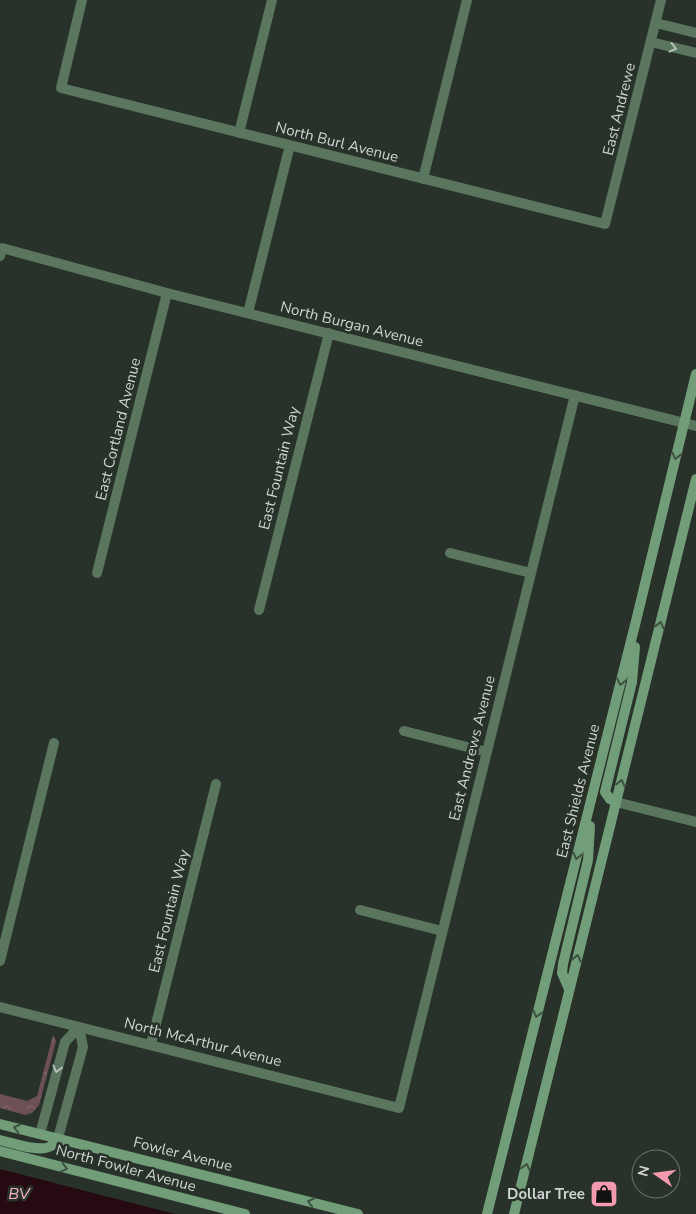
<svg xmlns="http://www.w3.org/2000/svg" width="696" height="1214" viewBox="0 0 696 1214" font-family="'Nunito Sans',sans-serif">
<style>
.park{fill:url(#park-crowns)}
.water{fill:#250a11}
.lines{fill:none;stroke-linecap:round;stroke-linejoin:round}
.street{stroke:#5a765f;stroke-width:10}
.secondary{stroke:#719d79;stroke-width:10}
.oneway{stroke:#b7c1b9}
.oneway2{stroke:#3e5242}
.labels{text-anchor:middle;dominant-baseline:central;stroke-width:5;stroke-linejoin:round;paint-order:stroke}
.street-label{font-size:15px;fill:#ced4cf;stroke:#28322a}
.poi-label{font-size:15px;font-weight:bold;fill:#ced4cf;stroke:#28322a;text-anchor:end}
.water-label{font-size:16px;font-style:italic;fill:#f6b5c2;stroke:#28322a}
</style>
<defs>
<pattern id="park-crowns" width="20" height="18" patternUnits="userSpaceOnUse" patternTransform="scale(1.25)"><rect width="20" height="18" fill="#6c5055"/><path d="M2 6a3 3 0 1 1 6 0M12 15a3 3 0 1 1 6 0" fill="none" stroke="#80686c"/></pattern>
</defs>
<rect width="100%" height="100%" fill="#28322a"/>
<!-- park -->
<path class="park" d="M53 1035 56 1041 39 1105 32 1113 25 1115 0 1108V1094L27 1101 37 1096Z"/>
<!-- water -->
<path class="water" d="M0 1169 175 1214H0Z"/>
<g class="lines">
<!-- street -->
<path class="street" d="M82 0 61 88 605 224 661 0
M656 23 696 33
M651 42 696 53
M239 133 272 0
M423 179 467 0
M0 256 2 248 167 293 696 426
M248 313 290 145
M450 553 531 573
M97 573 167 293
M259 610 329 333
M404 731 487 752
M616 802 696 822
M360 910 442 931
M0 961 54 743
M0 1007 399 1108 575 395
M151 1044 216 784
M40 1134 65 1042 79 1027
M58 1138 83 1047 79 1027"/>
<!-- secondary -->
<path class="secondary" d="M616 802 610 799 605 792 632 682 635 647
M569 989 562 973 563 964 588 860 590 826
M0 1124 358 1214
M0 1140C13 1143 37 1152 49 1147 54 1145 56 1142 58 1138
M0 1151 245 1214
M487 1214 636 621 696 374
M514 1214 696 479"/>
</g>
<!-- one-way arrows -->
<defs><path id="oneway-chevron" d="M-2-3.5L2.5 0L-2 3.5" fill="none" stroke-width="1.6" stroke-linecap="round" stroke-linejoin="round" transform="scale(1.25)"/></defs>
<g class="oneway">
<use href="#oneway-chevron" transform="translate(673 48) rotate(14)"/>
<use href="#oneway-chevron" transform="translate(57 1069) rotate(105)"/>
</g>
<g class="oneway2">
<use href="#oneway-chevron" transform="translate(676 456) rotate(104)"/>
<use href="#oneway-chevron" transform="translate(660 625) rotate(-76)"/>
<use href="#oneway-chevron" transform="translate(621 682) rotate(104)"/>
<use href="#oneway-chevron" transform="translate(621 783) rotate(-76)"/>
<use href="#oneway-chevron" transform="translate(577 856) rotate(104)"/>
<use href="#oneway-chevron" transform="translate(577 958) rotate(-76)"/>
<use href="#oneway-chevron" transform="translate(537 1014) rotate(104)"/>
<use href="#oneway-chevron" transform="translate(17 1128) rotate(-166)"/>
<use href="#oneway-chevron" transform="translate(526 1167) rotate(-76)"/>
<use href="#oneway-chevron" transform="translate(64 1168) rotate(15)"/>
<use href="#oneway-chevron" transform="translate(311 1202) rotate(-166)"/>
</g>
<!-- icons -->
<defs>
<symbol id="shop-square" viewBox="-11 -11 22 22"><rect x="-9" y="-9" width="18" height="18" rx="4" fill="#f29aae" stroke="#28322a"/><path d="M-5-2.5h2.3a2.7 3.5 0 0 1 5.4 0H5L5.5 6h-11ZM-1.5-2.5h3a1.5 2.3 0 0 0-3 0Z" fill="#111"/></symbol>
</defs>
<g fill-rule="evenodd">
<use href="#shop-square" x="588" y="1178" width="32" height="32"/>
</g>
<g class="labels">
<!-- street labels -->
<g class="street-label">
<text transform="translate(619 109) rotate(-76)">East Andrewe</text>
<text transform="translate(337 142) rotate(14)">North Burl Avenue</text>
<text transform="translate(352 324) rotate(14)">North Burgan Avenue</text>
<text transform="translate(118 429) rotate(-76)">East Cortland Avenue</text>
<text transform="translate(279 468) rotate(-76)">East Fountain Way</text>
<text transform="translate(472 748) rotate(-76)">East Andrews Avenue</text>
<text transform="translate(578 791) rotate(-76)">East Shields Avenue</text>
<text transform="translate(169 911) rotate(-76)">East Fountain Way</text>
<text transform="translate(203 1042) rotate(14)">North McArthur Avenue</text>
<text transform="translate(183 1154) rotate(14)">Fowler Avenue</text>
<text transform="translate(126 1168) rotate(15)">North Fowler Avenue</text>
</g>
<!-- poi labels -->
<g class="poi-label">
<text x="585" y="1194">Dollar Tree</text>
</g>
<!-- water labels -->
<g class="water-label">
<text x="19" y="1194">BV</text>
</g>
</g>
<!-- north arrow -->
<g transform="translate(656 1174) rotate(284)"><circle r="24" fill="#28322a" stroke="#6a736c"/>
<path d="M0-4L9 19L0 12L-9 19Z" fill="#f29aae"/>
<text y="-8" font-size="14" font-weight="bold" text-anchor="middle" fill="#ced4cf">N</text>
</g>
</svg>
